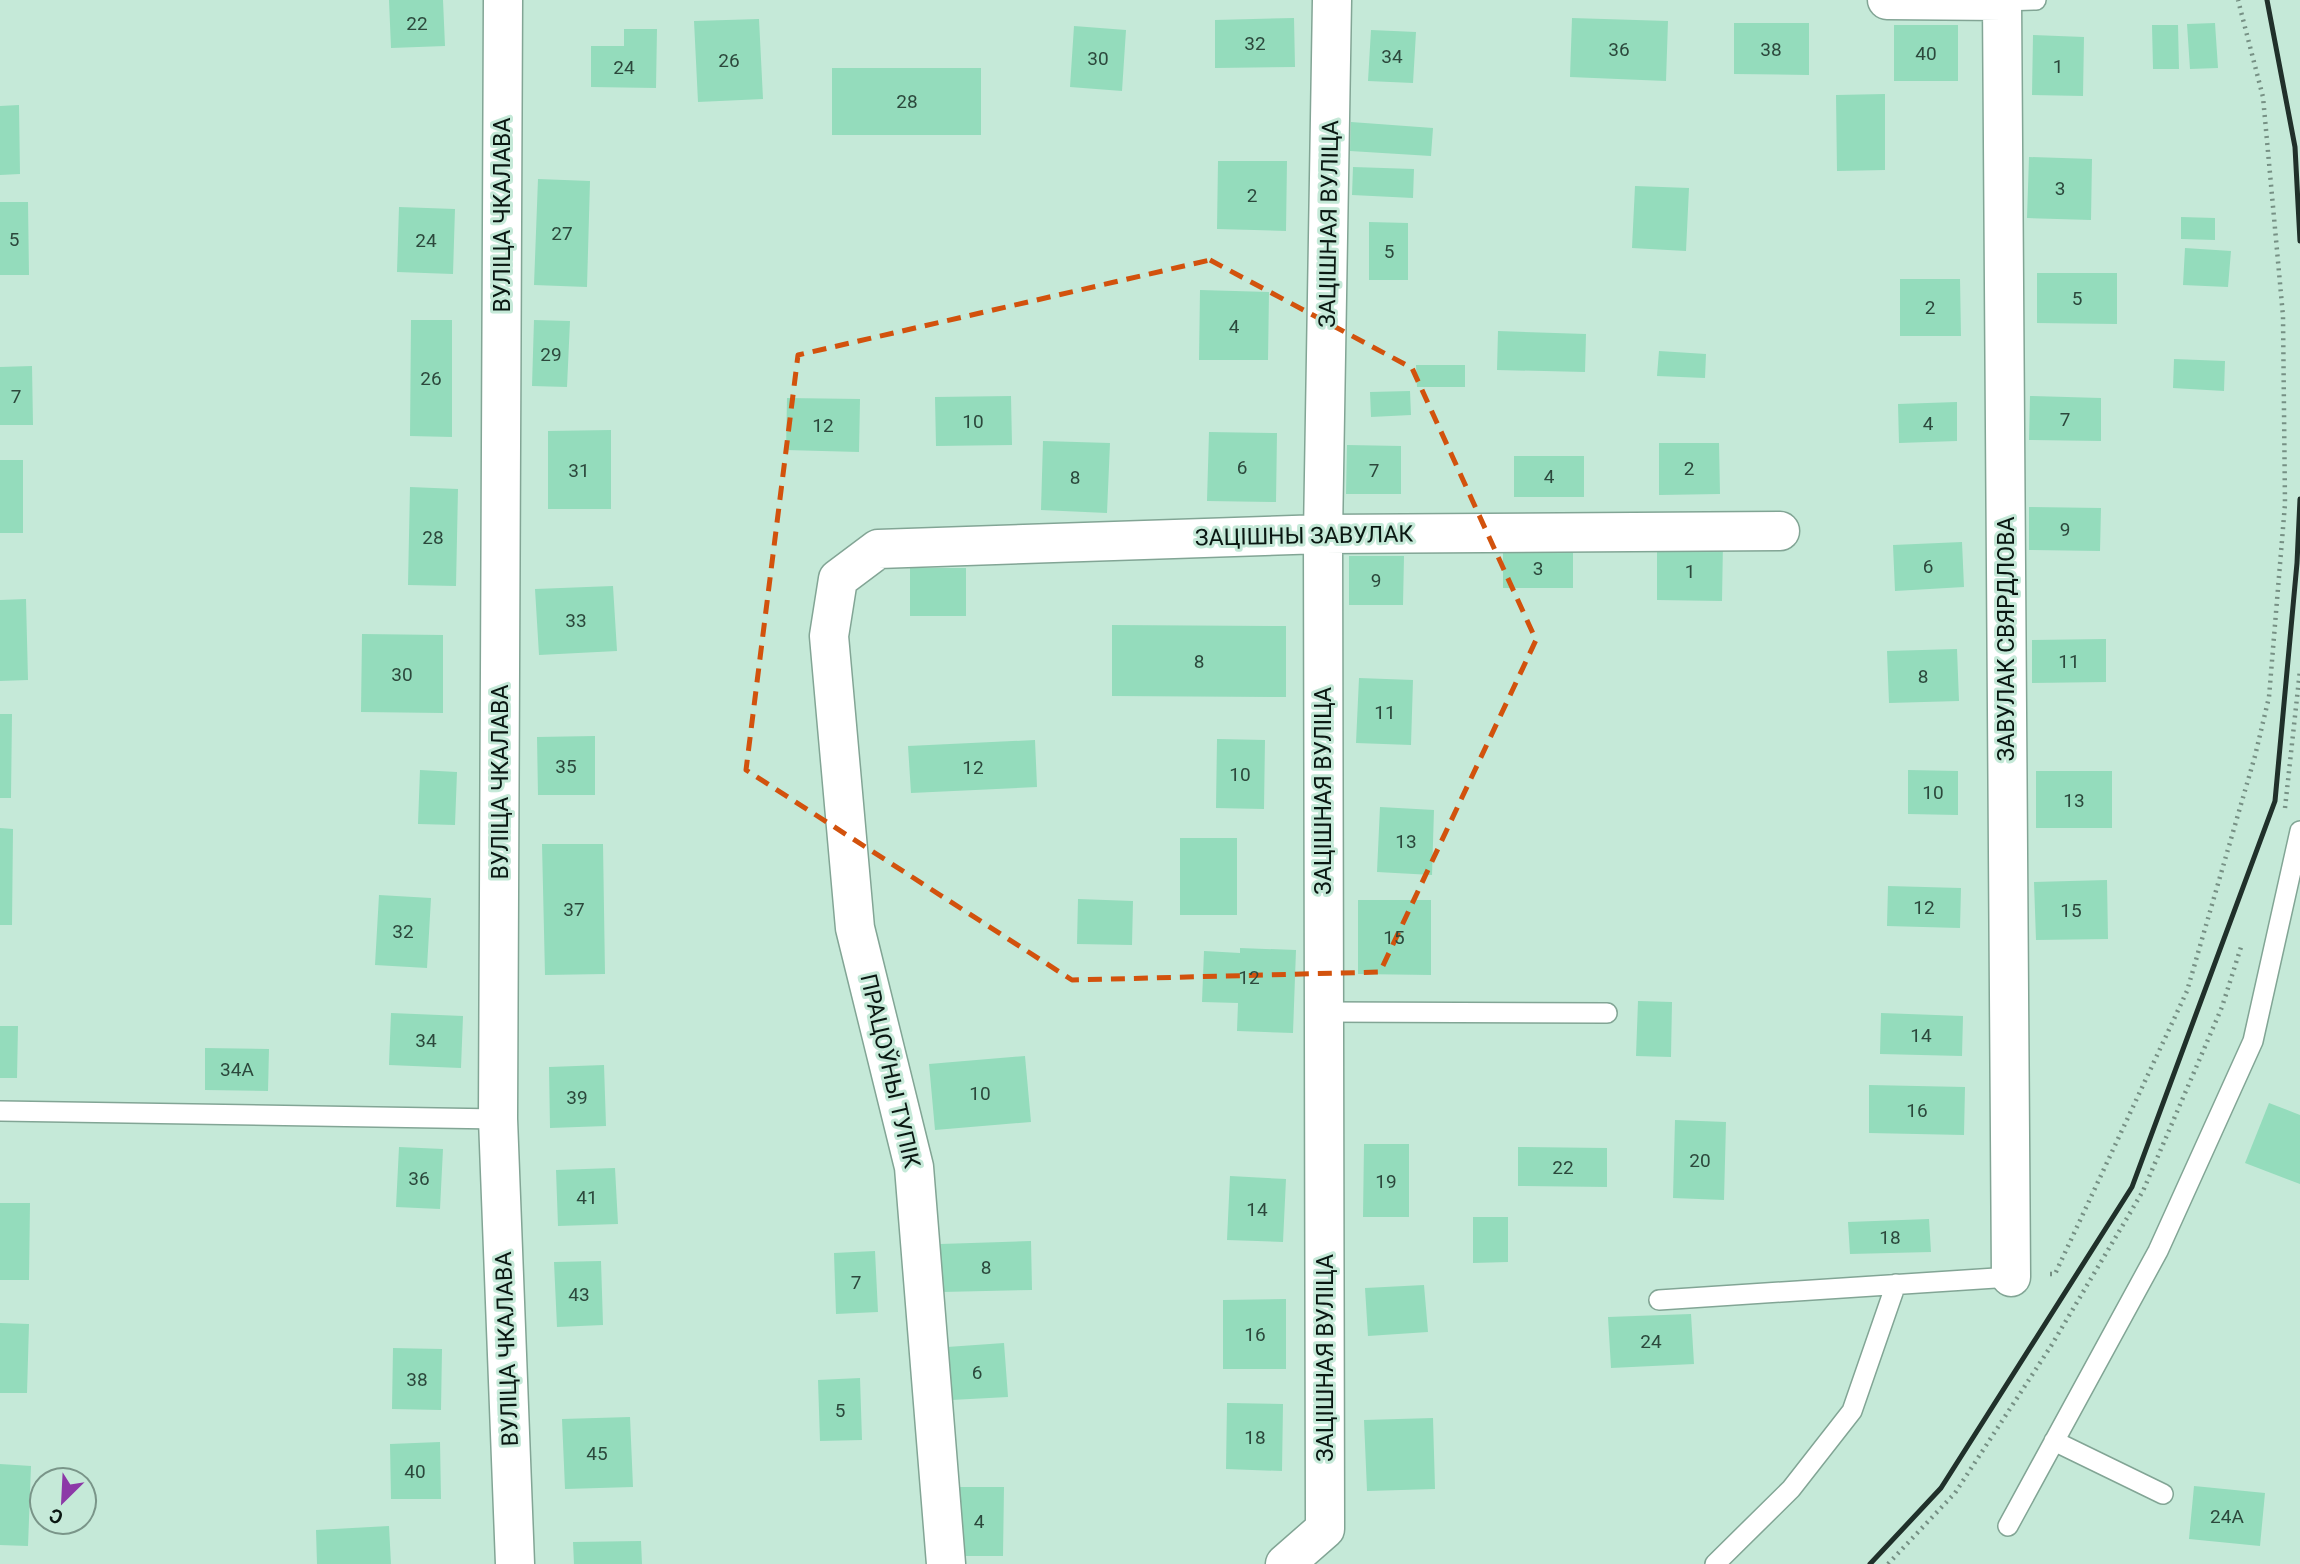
<svg xmlns="http://www.w3.org/2000/svg" width="2300" height="1564" viewBox="0 0 2300 1564" font-family="Roboto,sans-serif">
<style>
.building{fill:#94dcbc}
.lines{fill:none;stroke-linecap:round;stroke-linejoin:round}
.lane-casing{stroke:#82a595;stroke-width:22}
.street-casing{stroke:#82a595;stroke-width:41}
.path{stroke:#769084;stroke-width:4.5;stroke-dasharray:2 5;stroke-linecap:butt}
.lane{stroke:#fff;stroke-width:19}
.street{stroke:#fff;stroke-width:38}
.rail{stroke:#20302a;stroke-width:5}
.marked{fill:none;stroke:#d2520d;stroke-width:5;stroke-dasharray:14 9;stroke-linejoin:round}
.labels{text-anchor:middle;dominant-baseline:central;stroke-width:6;stroke-linejoin:round;paint-order:stroke}
.number-label{font-size:19px;fill:#2c483c}
.street-label{font-size:23px;fill:#0a1712;stroke:#c5e9d8}
</style>
<rect width="100%" height="100%" fill="#c5e9d8"/>
<!-- building -->
<path class="building" d="M389 0H443L445 46 391 48Z
M1294 18 1295 67 1215 68V20Z
M1572 18 1668 21 1666 81 1570 77Z
M759 19 763 99 698 102 694 21Z
M1734 23H1809V75L1734 74Z
M2215 23 2218 68 2190 69 2187 24Z
M1894 25H1958V81H1894Z
M2152 25H2178L2179 69H2153Z
M1074 26 1126 30 1122 91 1070 87Z
M624 29H657L656 88 591 87V46H624Z
M1371 30 1416 32 1413 83 1368 81Z
M2033 35 2084 37 2083 96 2032 95Z
M832 68H981V135H832Z
M1885 94V170L1837 171 1836 95Z
M19 105 20 174 0 175V106Z
M1351 122 1433 128 1431 156 1350 151Z
M2029 157 2092 159 2091 220 2027 218Z
M1218 161H1287L1286 231 1217 229Z
M1353 167 1414 169 1413 198 1352 195Z
M538 179 590 181 587 287 534 285Z
M1635 186 1689 188 1686 251 1632 248Z
M0 202H28L29 275H0Z
M399 207 455 209 453 274 397 272Z
M2181 217 2215 218V240L2181 239Z
M1369 222 1408 223V280H1369Z
M2185 248 2231 251 2228 287 2183 285Z
M2037 273H2117V324L2037 323Z
M1900 279H1960L1961 336H1900Z
M1200 290 1269 292 1268 360H1199Z
M411 320H452V437L410 436Z
M534 320 570 321 567 387 532 386Z
M1498 331 1586 334 1585 372 1497 370Z
M1659 351 1706 354 1705 378 1657 376Z
M2174 359 2225 361 2224 391 2173 388Z
M1416 365H1465V387H1417Z
M32 366 33 425H0V367Z
M1410 391 1411 415 1371 417 1370 392Z
M1011 396 1012 445 936 446 935 397Z
M2030 396 2101 398V441L2029 440Z
M787 398 860 399 859 452 786 450Z
M1957 402V441L1899 443 1898 404Z
M611 430V509H548V431Z
M1209 432 1277 433 1276 502 1207 501Z
M1043 441 1110 443 1107 513 1041 510Z
M1659 443H1719L1720 494 1659 495Z
M1347 445 1401 446V494H1346Z
M1514 456H1584V497H1514Z
M0 460H23V533H0Z
M410 487 458 489 456 586 408 585Z
M2029 507 2101 508 2100 551 2029 550Z
M1657 541 1723 542 1722 601 1657 600Z
M1962 542 1964 587 1895 591 1893 545Z
M1503 548H1573V588H1503Z
M1349 556H1404L1403 605H1349Z
M910 568H966V616H910Z
M613 586 617 651 539 655 535 589Z
M26 599 28 680 0 681V600Z
M1112 625 1286 626V697L1112 696Z
M362 634 443 635V713L361 712Z
M2106 639V682L2032 683V640Z
M1957 649 1959 701 1889 703 1887 651Z
M1359 678 1413 680 1411 745 1356 743Z
M0 714H12L11 798H0Z
M595 736V795H538L537 737Z
M1217 739 1265 740 1264 809 1216 808Z
M1035 740 1037 787 911 793 908 746Z
M420 770 457 772 455 825 418 824Z
M1908 770 1958 771V815L1908 814Z
M2036 771H2112V828H2036Z
M1380 807 1434 810 1432 875 1377 872Z
M0 828 13 829 12 925H0Z
M1180 838H1237V915H1180Z
M542 844H603L605 974 545 975Z
M2107 880 2108 939 2036 940 2034 882Z
M1888 886 1961 888 1960 928 1887 926Z
M379 895 431 898 427 968 375 965Z
M1078 899 1133 901 1132 945 1077 944Z
M1358 900H1431V975L1358 974Z
M1240 948 1296 950 1293 1033 1237 1031 1238 1003 1202 1002 1204 951 1240 953Z
M1638 1001 1672 1002 1671 1057 1636 1056Z
M391 1013 463 1016 461 1068 389 1065Z
M1881 1013 1963 1016 1962 1056 1880 1054Z
M0 1026H18L17 1078H0Z
M205 1048 269 1049 268 1091 205 1090Z
M1025 1056 1031 1122 935 1130 929 1064Z
M604 1065 606 1126 550 1128 549 1067Z
M1869 1085 1965 1087 1964 1135 1869 1133Z
M2269 1103 2300 1115V1184L2245 1163Z
M1675 1120 1726 1122 1724 1200 1673 1198Z
M1364 1144H1409V1217H1363Z
M399 1147 443 1149 440 1209 396 1207Z
M1518 1147 1607 1148V1187L1518 1186Z
M615 1168 618 1224 558 1226 556 1170Z
M1230 1176 1286 1179 1283 1242 1227 1240Z
M0 1203H30L29 1280H0Z
M1473 1217H1508V1262L1473 1263Z
M1929 1219 1931 1252 1850 1254 1848 1222Z
M1031 1241 1032 1290 942 1292 940 1244Z
M875 1251 878 1312 836 1314 834 1253Z
M601 1261 603 1325 557 1327 554 1262Z
M1424 1285 1428 1332 1368 1336 1365 1288Z
M1286 1299V1369H1223V1300Z
M1691 1314 1694 1364 1611 1368 1608 1317Z
M0 1323 29 1324 27 1393H0Z
M1004 1343 1008 1397 951 1400 947 1347Z
M393 1348 442 1349 441 1410 392 1409Z
M860 1378 862 1440 820 1441 818 1380Z
M1227 1403 1283 1404 1282 1471 1226 1469Z
M630 1417 633 1487 565 1489 562 1419Z
M1433 1418 1435 1489 1367 1491 1364 1420Z
M440 1442 441 1499H391L390 1444Z
M0 1464 31 1466 28 1546 0 1545Z
M2194 1486 2265 1493 2260 1546 2189 1539Z
M955 1487H1004L1003 1556H956Z
M389 1526 391 1564H317L316 1530Z
M641 1541 642 1564H574L573 1542Z"/>
<g class="lines">
<defs>
<path id="lane" d="M2002 1 2036 0
M1324 1012 1607 1013
M0 1111 498 1119
M1659 1300 2011 1277
M2054 1441 2163 1494
M2008 1526 2158 1251 2253 1041 2300 831
M1715 1564 1791 1489 1852 1411 1896 1284"/>
<path id="street" d="M503 0 498 1119 515 1564
M1887 0 2002 1 2011 1277
M946 1564 914 1167 855 928 829 636 838 579 878 549 1323 534 1780 531
M1285 1564 1325 1529 1323 534 1332 0"/>
</defs>
<!-- lane casing -->
<use href="#lane" class="lane-casing"/>
<!-- street casing -->
<use href="#street" class="street-casing"/>
<!-- path -->
<path class="path" d="M2285 808 2300 670
M2050 1274H2055L2187 991 2255 756 2269 697 2285 504 2283 316 2263 97 2238 0
M1888 1564 1955 1493 2051 1346 2143 1191 2222 1007 2241 947"/>
<!-- lane -->
<use href="#lane" class="lane"/>
<!-- street -->
<use href="#street" class="street"/>
<!-- rail -->
<path class="rail" d="M2267 0 2295 147 2300 241
M1870 1564 1941 1488 2132 1187 2275 801 2297 563 2300 499"/>
</g>
<!-- marked area -->
<path class="marked" d="M1210 260 1412 368 1536 640 1380 972 1072 980 746 770 798 355Z"/>
<g class="labels">
<!-- number labels -->
<g class="number-label">
<text x="417" y="23">22</text>
<text x="1255" y="43">32</text>
<text x="1619" y="49">36</text>
<text x="1771" y="49">38</text>
<text x="1926" y="53">40</text>
<text x="1392" y="56">34</text>
<text x="1098" y="58">30</text>
<text x="729" y="60">26</text>
<text x="2058" y="66">1</text>
<text x="624" y="67">24</text>
<text x="907" y="101">28</text>
<text x="2060" y="188">3</text>
<text x="1252" y="195">2</text>
<text x="562" y="233">27</text>
<text x="14" y="239">5</text>
<text x="426" y="240">24</text>
<text x="1389" y="251">5</text>
<text x="2077" y="298">5</text>
<text x="1930" y="307">2</text>
<text x="1234" y="326">4</text>
<text x="551" y="354">29</text>
<text x="431" y="378">26</text>
<text x="16" y="396">7</text>
<text x="2065" y="419">7</text>
<text x="973" y="421">10</text>
<text x="1928" y="423">4</text>
<text x="823" y="425">12</text>
<text x="1242" y="467">6</text>
<text x="1689" y="468">2</text>
<text x="579" y="470">31</text>
<text x="1374" y="470">7</text>
<text x="1549" y="476">4</text>
<text x="1075" y="477">8</text>
<text x="2065" y="529">9</text>
<text x="433" y="537">28</text>
<text x="1928" y="566">6</text>
<text x="1538" y="568">3</text>
<text x="1690" y="571">1</text>
<text x="1376" y="580">9</text>
<text x="576" y="620">33</text>
<text x="1199" y="661">8</text>
<text x="2069" y="661">11</text>
<text x="402" y="674">30</text>
<text x="1923" y="676">8</text>
<text x="1385" y="712">11</text>
<text x="566" y="766">35</text>
<text x="973" y="767">12</text>
<text x="1240" y="774">10</text>
<text x="1933" y="792">10</text>
<text x="2074" y="800">13</text>
<text x="1406" y="841">13</text>
<text x="1924" y="907">12</text>
<text x="574" y="909">37</text>
<text x="2071" y="910">15</text>
<text x="403" y="931">32</text>
<text x="1394" y="937">15</text>
<text x="1249" y="977">12</text>
<text x="1921" y="1035">14</text>
<text x="426" y="1040">34</text>
<text x="237" y="1069">34А</text>
<text x="980" y="1093">10</text>
<text x="577" y="1097">39</text>
<text x="1917" y="1110">16</text>
<text x="1700" y="1160">20</text>
<text x="1563" y="1167">22</text>
<text x="419" y="1178">36</text>
<text x="1386" y="1181">19</text>
<text x="587" y="1197">41</text>
<text x="1257" y="1209">14</text>
<text x="1890" y="1237">18</text>
<text x="986" y="1267">8</text>
<text x="856" y="1282">7</text>
<text x="579" y="1294">43</text>
<text x="1255" y="1334">16</text>
<text x="1651" y="1341">24</text>
<text x="977" y="1372">6</text>
<text x="417" y="1379">38</text>
<text x="840" y="1410">5</text>
<text x="1255" y="1437">18</text>
<text x="597" y="1453">45</text>
<text x="415" y="1471">40</text>
<text x="2227" y="1516">24А</text>
<text x="979" y="1521">4</text>
</g>
<!-- street labels -->
<g class="street-label">
<text transform="translate(502 215) rotate(-90)">ВУЛІЦА ЧКАЛАВА</text>
<text transform="translate(1329 224) rotate(-89)">ЗАЦІШНАЯ ВУЛІЦА</text>
<text transform="translate(1304 536) rotate(-1)">ЗАЦІШНЫ ЗАВУЛАК</text>
<text transform="translate(2006 639) rotate(-90)">ЗАВУЛАК СВЯРДЛОВА</text>
<text transform="translate(500 782) rotate(-90)">ВУЛІЦА ЧКАЛАВА</text>
<text transform="translate(1323 791) rotate(-90)">ЗАЦІШНАЯ ВУЛІЦА</text>
<text transform="translate(890 1071) rotate(77)">ПРАЦОЎНЫ ТУПІК</text>
<text transform="translate(507 1349) rotate(-92)">ВУЛІЦА ЧКАЛАВА</text>
<text transform="translate(1325 1358) rotate(-90)">ЗАЦІШНАЯ ВУЛІЦА</text>
</g>
</g>
<!-- north arrow -->
<g transform="translate(63 1501) rotate(204)"><circle r="33" fill="#c5e9d8" stroke="#7a9589" stroke-width="2"/>
<path d="M0-5L12 26L0 18L-12 26Z" fill="#8c39a7"/>
<text y="-10" font-size="19" font-weight="bold" text-anchor="middle" fill="#0a1712">С</text>
</g>
</svg>
